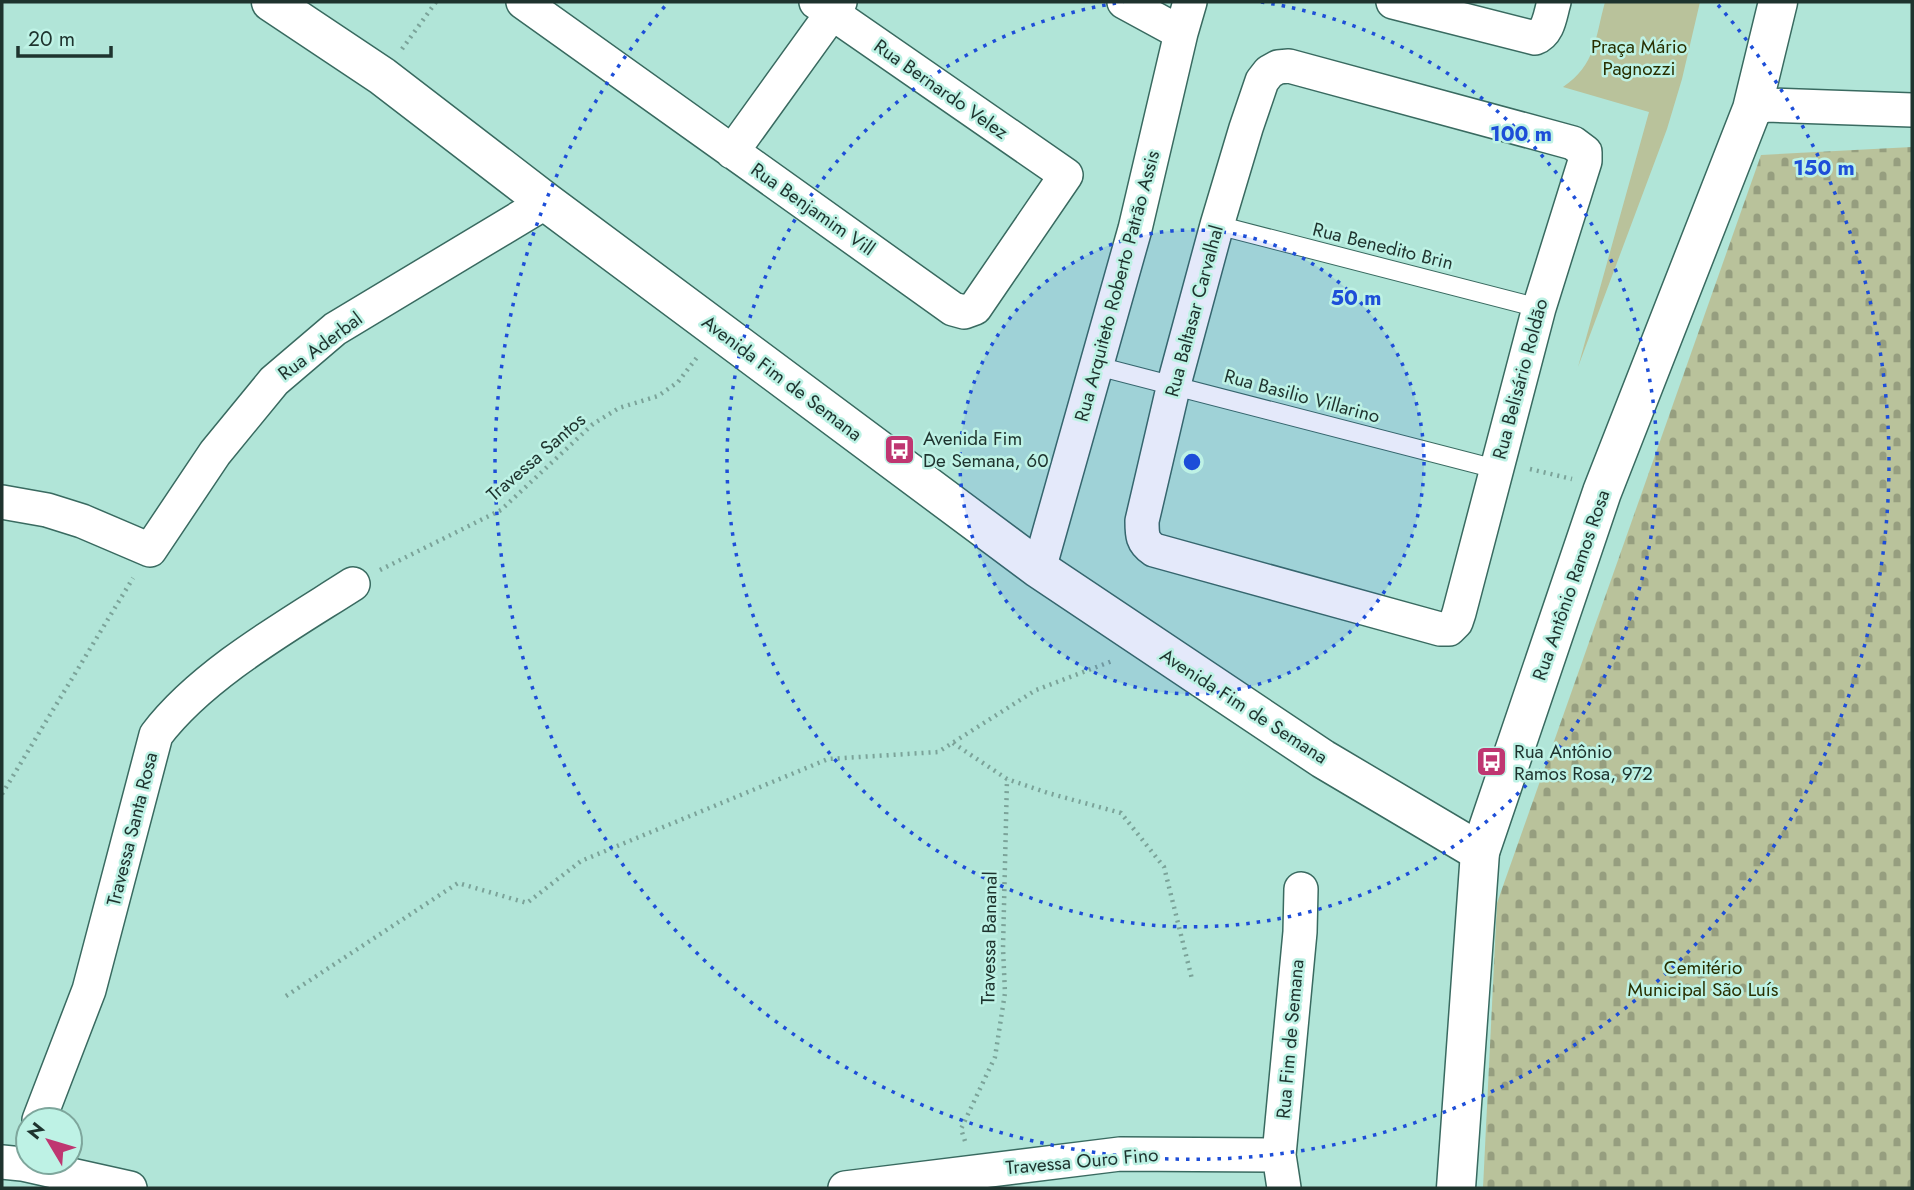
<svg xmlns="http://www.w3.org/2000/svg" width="1914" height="1190" viewBox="0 0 1914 1190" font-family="Jost,sans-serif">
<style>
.cemetery{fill:url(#cemetery-stones)}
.park{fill:#b9c29b}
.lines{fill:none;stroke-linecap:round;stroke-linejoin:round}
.service-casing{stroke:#396a60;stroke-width:20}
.minor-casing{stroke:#396a60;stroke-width:36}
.tertiary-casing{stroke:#396a60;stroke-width:41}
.secondary-casing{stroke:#396a60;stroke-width:41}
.path{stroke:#7ba399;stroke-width:4.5;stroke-dasharray:2 5;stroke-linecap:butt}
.service{stroke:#fff;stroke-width:18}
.minor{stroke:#fff;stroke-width:33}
.tertiary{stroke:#fff;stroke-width:38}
.secondary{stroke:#fff;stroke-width:38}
.ring{fill:none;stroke:#1d4ed8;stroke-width:3.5;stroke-dasharray:3.5 7}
.labels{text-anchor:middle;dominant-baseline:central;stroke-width:5;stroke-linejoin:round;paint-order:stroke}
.park-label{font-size:19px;fill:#282f01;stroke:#bef2e5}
.street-label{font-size:19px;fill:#1e332e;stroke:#bef2e5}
.poi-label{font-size:19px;fill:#1e332e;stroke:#bef2e5;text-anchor:start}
.centre{fill:#1d4ed8;stroke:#bef2e5;stroke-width:3.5}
.ring-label{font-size:21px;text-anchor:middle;font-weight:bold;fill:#1d4ed8;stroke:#bef2e5;stroke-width:5;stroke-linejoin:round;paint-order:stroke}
</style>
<defs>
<pattern id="cemetery-stones" width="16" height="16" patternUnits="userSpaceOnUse" patternTransform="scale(1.75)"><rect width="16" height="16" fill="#b9c29b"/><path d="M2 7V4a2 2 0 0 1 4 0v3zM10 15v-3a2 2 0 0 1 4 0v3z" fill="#969e7f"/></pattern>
</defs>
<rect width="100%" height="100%" fill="#b1e5d8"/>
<!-- cemetery -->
<path class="cemetery" d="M1912 147V1188H1483L1497 903 1761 155Z"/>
<!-- park -->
<path class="park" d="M1605 2H1700L1682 79 1667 129 1578 367 1649 112 1563 87C1596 65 1595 38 1605 2Z"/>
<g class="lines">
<defs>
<path id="service" d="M1217 225 1539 308
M1097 366 1496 469"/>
<path id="minor" d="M523 2 953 309 964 312 975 308 1066 175 816 2
M1124 2 1181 33
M1393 2 1535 38C1549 33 1550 15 1554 2
M1289 66 1573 143 1585 152V161L1539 308 1459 613 1456 622 1449 629H1440L1154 550C1142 542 1142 535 1142 521L1174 384 1217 225 1246 128 1262 81 1269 72 1278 67Z
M1752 109 1767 105 1912 110
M732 152 840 2
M2 502 47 510 82 521 150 550 215 453 274 381 335 329 546 202
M1039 569 1135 229 1181 33 1190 2
M39 1120 89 990 156 735C202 674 289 625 353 584
M2 1162 22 1164 130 1188
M845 1188 1120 1154 1279 1155
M1284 1188 1279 1155 1300 932 1301 889"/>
<path id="tertiary" d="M271 2 382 76 546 202 1039 569 1323 759 1480 852"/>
<path id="secondary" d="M1456 1188 1480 852 1602 492 1752 109 1778 2"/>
</defs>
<!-- service casing -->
<use href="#service" class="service-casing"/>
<!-- minor casing -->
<use href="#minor" class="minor-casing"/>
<!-- tertiary casing -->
<use href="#tertiary" class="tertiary-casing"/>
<!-- secondary casing -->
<use href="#secondary" class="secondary-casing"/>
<!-- path -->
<path class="path" d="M402 49 436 2
M1530 469 1572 479
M380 570 501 510 593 424 619 408 658 396 678 382 698 356
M953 743 1007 779 1048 793 1121 813 1164 867 1192 979
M2 794 133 578
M286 996 458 883 527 903 581 861 828 759 938 752 1036 690 1115 660
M965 1141 961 1129 995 1057 1005 993 1003 948 1007 779"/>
<!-- service -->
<use href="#service" class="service"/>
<!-- minor -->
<use href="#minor" class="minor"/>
<!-- tertiary -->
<use href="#tertiary" class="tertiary"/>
<!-- secondary -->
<use href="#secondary" class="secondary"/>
</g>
<!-- distance rings -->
<circle cx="1192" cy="462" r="232" fill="#1d4ed8" fill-opacity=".12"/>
<g class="ring">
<circle cx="1192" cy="462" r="232"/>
<path d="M1261 2A465 465 0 1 1 1123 2"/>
<path d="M1718 5A697 697 0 1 1 666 5"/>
</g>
<!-- icons -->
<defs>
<symbol id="bus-square" viewBox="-11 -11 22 22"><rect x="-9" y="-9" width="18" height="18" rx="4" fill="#bf3671" stroke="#bef2e5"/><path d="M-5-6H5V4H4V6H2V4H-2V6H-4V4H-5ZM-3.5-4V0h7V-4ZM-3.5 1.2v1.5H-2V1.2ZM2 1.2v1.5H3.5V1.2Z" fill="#fff"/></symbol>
</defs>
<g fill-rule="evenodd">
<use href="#bus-square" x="882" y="432" width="35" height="35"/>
<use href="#bus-square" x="1474" y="744" width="35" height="35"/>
</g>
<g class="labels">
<!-- park labels -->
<g class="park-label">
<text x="1639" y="46">Praça Mário<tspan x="1639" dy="22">Pagnozzi</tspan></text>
<text x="1703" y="967">Cemitério<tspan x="1703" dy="22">Municipal São Luís</tspan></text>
</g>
<!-- street labels -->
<g class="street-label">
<text transform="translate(941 89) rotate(35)">Rua Bernardo Velez</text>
<text transform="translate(813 209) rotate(35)">Rua Benjamim Vill</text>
<text transform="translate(1383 246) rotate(14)">Rua Benedito Brin</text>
<text transform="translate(1117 286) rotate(-75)">Rua Arquiteto Roberto Patrão Assis</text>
<text transform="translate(1194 311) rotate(-75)">Rua Baltasar Carvalhal</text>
<text transform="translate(320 346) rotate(-37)">Rua Aderbal</text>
<text transform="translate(782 378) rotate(37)">Avenida Fim de Semana</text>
<text transform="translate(1520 379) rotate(-75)">Rua Belisário Roldão</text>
<text transform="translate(1302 396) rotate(15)">Rua Basilio Villarino</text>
<text transform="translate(536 457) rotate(-41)">Travessa Santos</text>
<text transform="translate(1571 585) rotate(-71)">Rua Antônio Ramos Rosa</text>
<text transform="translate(1244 706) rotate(33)">Avenida Fim de Semana</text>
<text transform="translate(132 829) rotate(-76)">Travessa Santa Rosa</text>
<text transform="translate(989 938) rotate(-89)">Travessa Bananal</text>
<text transform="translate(1290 1039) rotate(-85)">Rua Fim de Semana</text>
<text transform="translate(1082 1161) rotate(-5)">Travessa Ouro Fino</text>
</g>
<!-- poi labels -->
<g class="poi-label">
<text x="923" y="438">Avenida Fim<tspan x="923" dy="22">De Semana, 60</tspan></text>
<text x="1514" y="751">Rua Antônio<tspan x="1514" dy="22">Ramos Rosa, 972</tspan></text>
</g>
</g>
<circle cx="1192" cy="462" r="10" class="centre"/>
<g class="ring-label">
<text x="1521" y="141">100 m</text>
<text x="1824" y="175">150 m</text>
<text x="1356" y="305">50 m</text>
</g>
<!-- border -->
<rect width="1914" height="1190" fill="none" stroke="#1e332e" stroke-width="7"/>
<!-- north arrow -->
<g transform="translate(49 1141) rotate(308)"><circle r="33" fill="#bef2e5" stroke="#7ea69c" stroke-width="2"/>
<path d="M0-5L12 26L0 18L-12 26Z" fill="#bf3671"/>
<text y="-10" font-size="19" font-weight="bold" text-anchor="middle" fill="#1e332e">N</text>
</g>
<!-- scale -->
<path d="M18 46v10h93v-10" fill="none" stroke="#1e332e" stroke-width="3.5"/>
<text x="28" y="46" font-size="21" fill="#1e332e" stroke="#bef2e5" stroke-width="5" paint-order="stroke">20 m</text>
</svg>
